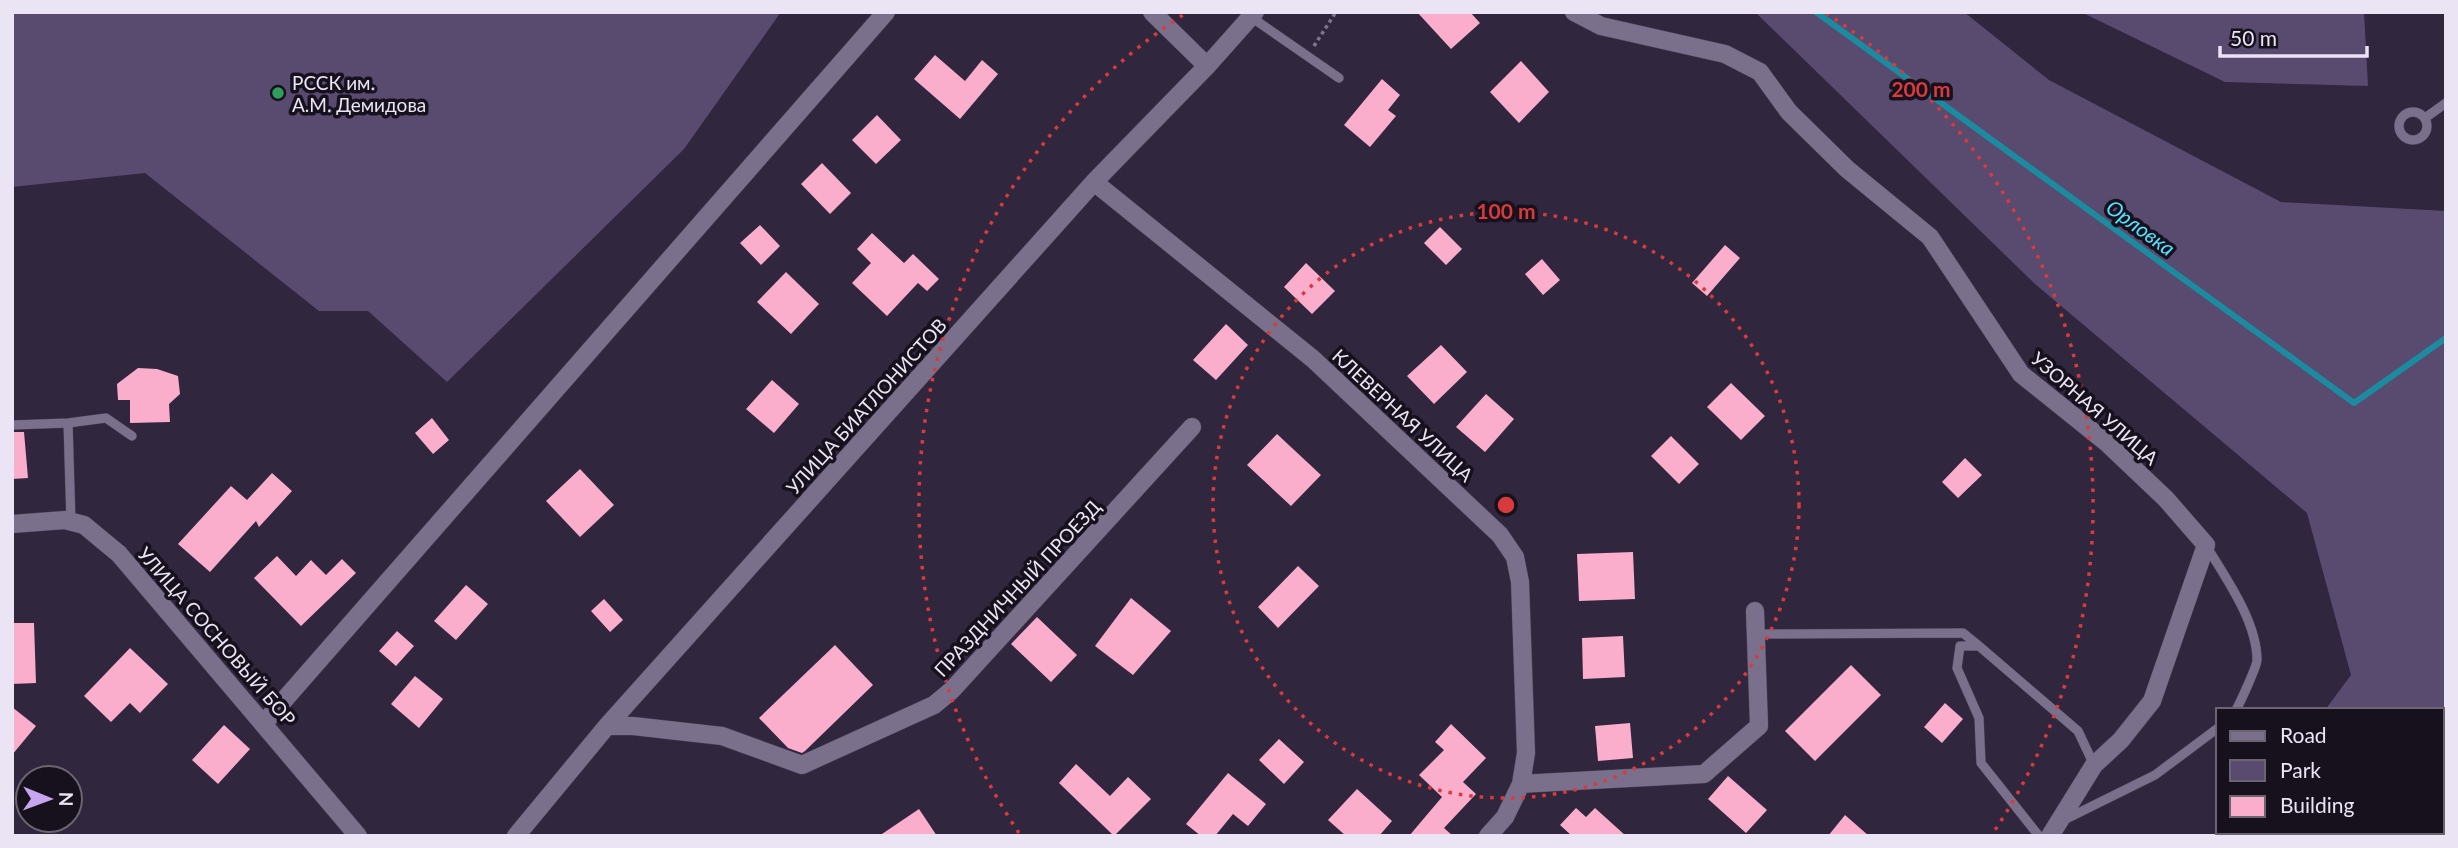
<svg xmlns="http://www.w3.org/2000/svg" width="2458" height="848" viewBox="0 0 2458 848" font-family="Lato,sans-serif">
<style>
.green{fill:#594a70}
.lines{fill:none;stroke-linecap:round;stroke-linejoin:round}
.stream{stroke:#1c8a9f;stroke-width:6}
.building{fill:#faaecc}
.lane-casing{stroke:#4a4156;stroke-width:10}
.street-casing{stroke:#4a4156;stroke-width:19}
.path{stroke:#7f768b;stroke-width:3.5;stroke-dasharray:3.5 3.5;stroke-linecap:butt}
.lane{stroke:#7b708c;stroke-width:9}
.street{stroke:#7b708c;stroke-width:18}
.ring{fill:none;stroke:#d83b3c;stroke-width:3.5;stroke-dasharray:3.5 7}
.leisure-dot{fill:#2e9e5b;stroke:#16111c;stroke-width:2.5}
.labels{text-anchor:middle;dominant-baseline:central;stroke-width:7;stroke-linejoin:round;paint-order:stroke}
.poi-label{font-size:19px;fill:#eae4f4;stroke:#16111c;text-anchor:start}
.street-label{font-size:19px;fill:#eae4f4;stroke:#16111c}
.water-label{font-size:21px;font-style:italic;fill:#52e1ff;stroke:#16111c}
.centre{fill:#d83b3c;stroke:#16111c;stroke-width:3.5}
.ring-label{font-size:21px;text-anchor:middle;font-weight:bold;fill:#d83b3c;stroke:#16111c;stroke-width:7;stroke-linejoin:round;paint-order:stroke}
</style>
<rect width="100%" height="100%" fill="#30263e"/>
<!-- green -->
<path class="green" d="M12 12H781L684 149 447 382 368 311H319L145 173 12 187Z
M1755 12H1964L2049 80 2281 202 2446 211V836H2232L2235 832H2442V710H2325L2351 675 2307 513 2035 284Z
M2081 12H2364L2368 86 2225 82Z"/>
<g class="lines">
<!-- stream -->
<path class="stream" d="M1816 12 2354 403 2446 338"/>
</g>
<!-- building -->
<path class="building" d="M1417 12H1470L1480 23 1451 49Z
M935 55 965 81 982 60 998 74 960 119 914 79Z
M1521 61 1549 92 1519 123 1490 92Z
M1382 79 1400 95 1388 110 1396 116 1370 147 1344 125Z
M877 115 901 140 876 164 852 140Z
M822 163 851 193 830 214 801 184Z
M760 225 780 246 761 265 740 243Z
M1440 227 1462 249 1446 265 1424 243Z
M872 233 904 263 913 254 939 279 927 291 918 283 887 316 852 283 871 263 857 249Z
M1725 245 1740 258 1707 296 1692 283Z
M1542 259 1560 280 1543 295 1525 274Z
M1306 263 1335 291 1312 314 1284 287Z
M786 272 819 304 791 334 757 302Z
M1226 324 1248 345 1216 380 1193 360Z
M1441 345 1467 372 1434 404 1407 376Z
M138 368 157 369 178 376 180 394 169 404 170 422 130 423V400H118L117 384Z
M772 380 799 404 774 433 746 409Z
M1731 383 1765 416 1741 440 1707 407Z
M1486 394 1514 419 1485 452 1456 427Z
M432 418 449 440 433 454 415 433Z
M12 432H24L28 478 12 479Z
M1277 434 1321 475 1291 506 1247 465Z
M1671 436 1699 464 1679 484 1651 456Z
M1965 458 1982 475 1958 498 1942 482Z
M580 469 614 505 580 537 546 501Z
M272 473 292 491 259 527 256 521 210 572 178 544 231 486 247 500Z
M1633 552 1635 599 1579 601 1577 554Z
M277 556 296 576 311 560 326 575 342 559 356 573 301 626 254 578Z
M1298 566 1319 586 1278 628 1258 607Z
M466 585 488 604 456 640 434 621Z
M1131 598 1171 631 1133 675 1095 646Z
M604 599 623 620 610 632 591 611Z
M1037 617 1077 655 1051 682 1011 644Z
M12 623H34L36 683 12 684Z
M397 631 414 646 396 666 379 651Z
M1623 636 1625 677 1583 679 1582 638Z
M835 645 873 685 805 751 802 753 788 748 759 718Z
M130 648 168 684 140 713 130 703 111 722 84 696Z
M1851 665 1881 695 1815 761 1785 731Z
M415 676 443 699 419 728 391 704Z
M1945 703 1963 719 1942 743 1924 727Z
M12 707 36 726 12 755Z
M1630 723 1633 758 1598 761 1595 726Z
M1451 724 1486 758 1463 782 1476 794 1444 828 1453 836H1409L1442 797 1419 775 1444 750 1435 742Z
M224 725 250 749 218 784 192 760Z
M1279 739 1304 762 1284 784 1259 760Z
M1076 764 1110 796 1128 777 1151 799 1114 836 1059 783Z
M1228 773 1266 804 1248 826 1233 814 1215 836H1201L1186 824Z
M1728 776 1767 810 1746 833 1708 799Z
M1357 789 1392 821 1379 836H1346L1328 820Z
M1576 808 1586 817 1595 808 1626 836H1572L1560 825Z
M919 809 937 836H879Z
M1845 815 1869 836H1828Z"/>
<g class="lines">
<defs>
<path id="lane" d="M1251 17 1339 78
M2399 126a14 14 0 1 1 28 0a14 14 0 1 1-28 0Z
M2425 118 2446 103
M68 423 71 522
M12 425 68 423 106 418 132 436
M2207 547C2226 578 2257 622 2257 660 2257 666 2240 703 2236 710
M1755 634 1963 633 1979 646
M2064 820 2155 775 2218 728
M2039 836 1981 763 1979 718 1957 668 1960 646H1979L2078 731 2094 765"/>
<path id="street" d="M1152 12 1207 66
M1574 12 1601 26 1725 54 1760 72 1789 112 1847 169 1930 237 2021 374 2107 443 2166 499 2206 545 2152 701 2121 740 2094 765 2050 836
M1094 182 1313 359 1500 535 1515 557 1520 582 1526 753 1521 784 1505 817 1488 836
M12 524 65 520 84 525 119 554 358 836
M264 723 886 12
M607 726H633L722 736 802 765 934 705 952 690 1192 427
M1521 784 1704 774 1759 726 1755 611
M516 836 607 726 1094 182 1207 66 1255 12"/>
</defs>
<!-- lane casing -->
<use href="#lane" class="lane-casing"/>
<!-- street casing -->
<use href="#street" class="street-casing"/>
<!-- path -->
<path class="path" d="M1314 46 1336 12"/>
<!-- lane -->
<use href="#lane" class="lane"/>
<!-- street -->
<use href="#street" class="street"/>
</g>
<!-- distance rings -->
<g class="ring">
<circle cx="1506" cy="505" r="293"/>
<path d="M1019 833A587 587 0 0 1 1186 13M1826 13A587 587 0 0 1 1993 833"/>
</g>
<!-- markers -->
<circle class="leisure-dot" cx="278" cy="93" r="7"/>
<g class="labels">
<!-- poi labels -->
<g class="poi-label">
<text x="292" y="82">РССК им.<tspan x="292" dy="22">А.М. Демидова</tspan></text>
</g>
<!-- street labels -->
<g class="street-label">
<text transform="translate(866 406) rotate(-48)">УЛИЦА БИАТЛОНИСТОВ</text>
<text transform="translate(2095 408) rotate(41)">УЗОРНАЯ УЛИЦА</text>
<text transform="translate(1403 415) rotate(43)">КЛЕВЕРНАЯ УЛИЦА</text>
<text transform="translate(1017 588) rotate(-47)">ПРАЗДНИЧНЫЙ ПРОЕЗД</text>
<text transform="translate(217 636) rotate(49)">УЛИЦА СОСНОВЫЙ БОР</text>
</g>
<!-- water labels -->
<g class="water-label">
<text transform="translate(2141 227) rotate(36)">Орловка</text>
</g>
</g>
<circle cx="1506" cy="505" r="10" class="centre"/>
<g class="ring-label">
<text x="1921" y="97">200 m</text>
<text x="1506" y="219">100 m</text>
</g>
<!-- border -->
<rect width="2458" height="848" fill="none" stroke="#eae4f4" stroke-width="28"/>
<!-- legend -->
<rect x="2216" y="708" width="228" height="126" fill="#16111c" stroke="#6b6572" stroke-width="2"/>
<rect x="2230" y="731" width="35" height="10" fill="#7b708c" stroke="#6b6572" stroke-width="2"/>
<text x="2280" y="743" font-size="21" fill="#eae4f4">Road</text>
<rect x="2230" y="760" width="35" height="21" fill="#594a70" stroke="#6b6572" stroke-width="2"/>
<text x="2280" y="778" font-size="21" fill="#eae4f4">Park</text>
<rect x="2230" y="796" width="35" height="21" fill="#faaecc" stroke="#6b6572" stroke-width="2"/>
<text x="2280" y="813" font-size="21" fill="#eae4f4">Building</text>
<!-- north arrow -->
<g transform="translate(49 799) rotate(91)"><circle r="33" fill="#16111c" stroke="#6b6572" stroke-width="2"/>
<path d="M0-5L12 26L0 18L-12 26Z" fill="#c7a6f0"/>
<text y="-10" font-size="19" font-weight="bold" text-anchor="middle" fill="#eae4f4">N</text>
</g>
<!-- scale -->
<path d="M2220 46v10h147v-10" fill="none" stroke="#eae4f4" stroke-width="3.5"/>
<text x="2230" y="46" font-size="21" fill="#eae4f4" stroke="#16111c" stroke-width="5" paint-order="stroke">50 m</text>
</svg>
